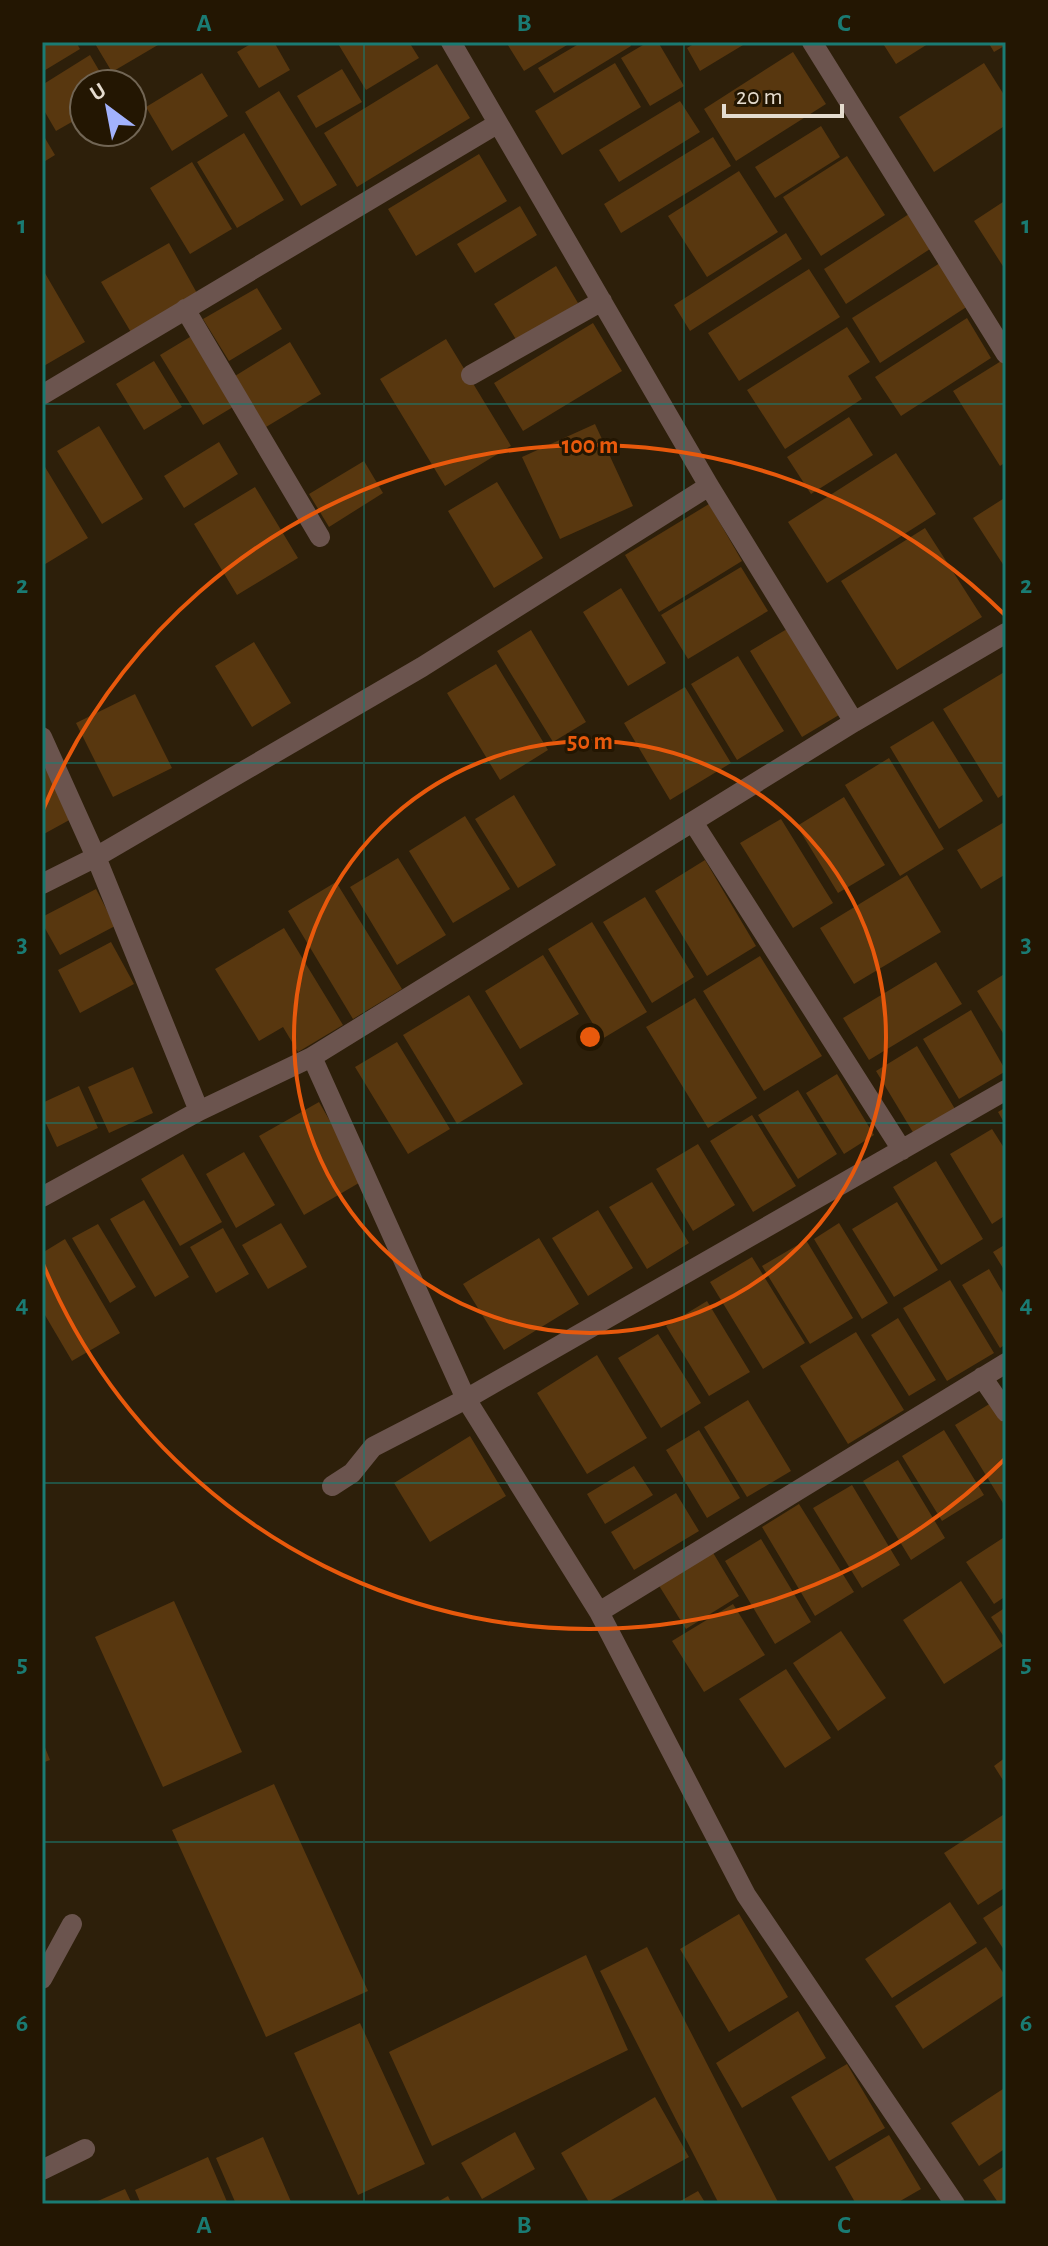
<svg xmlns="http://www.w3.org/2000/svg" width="1048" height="2246" viewBox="0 0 1048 2246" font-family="'Alegreya Sans',sans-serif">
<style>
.building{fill:#58370f}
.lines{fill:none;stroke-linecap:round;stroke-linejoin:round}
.minor{stroke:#6b544e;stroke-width:20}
.grid{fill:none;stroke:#1a7b73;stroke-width:2;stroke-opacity:0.55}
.ring{fill:none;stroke:#e8590c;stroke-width:4}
.centre{fill:#e8590c;stroke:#231602;stroke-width:4}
.ring-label{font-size:24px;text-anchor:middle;font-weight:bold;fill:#e8590c;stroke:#231602;stroke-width:6;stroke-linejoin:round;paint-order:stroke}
.neatline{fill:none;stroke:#1a7b73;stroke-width:3}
.grid-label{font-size:26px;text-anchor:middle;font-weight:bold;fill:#1a7b73}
</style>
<rect width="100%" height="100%" fill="#2d1f0a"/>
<!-- building -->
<path class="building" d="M42 42H76L80 49 42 72Z
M94 42H163L112 72Z
M254 42H274L290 70 259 88 237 52Z
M337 42H409L419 58 366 90Z
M506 42H572L524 71Z
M582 42H629L631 46 554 93 538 68Z
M648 42H658L684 86 650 106 621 58Z
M697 42H748L700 71 687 48Z
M882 42H931L896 64Z
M988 42H1006V45L994 52Z
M793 52 826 104 736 161 704 109Z
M90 55 107 84H84V115L56 131 42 107V85Z
M615 63 641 107 562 155 535 111Z
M984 63 1006 98V125L934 172 899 117Z
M437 64 470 118 357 187 324 133Z
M342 69 362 102 316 128 297 96Z
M202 73 228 116 172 151 146 107Z
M279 91 337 185 301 206 245 112Z
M680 101 700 132 619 182 599 150Z
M821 126 840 157 775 198 755 167Z
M42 133 55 155 42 163Z
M244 133 284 200 237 228 197 162Z
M713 137 731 166 621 233 604 204Z
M479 154 507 201 416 256 388 209Z
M847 156 885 215 821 256 783 197Z
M192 162 232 229 190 254 150 188Z
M739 171 778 232 707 277 668 216Z
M1006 200V271L974 221Z
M520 206 537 235 475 273 457 244Z
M909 214 930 249 846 304 824 269Z
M786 233 802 259 690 331 674 305Z
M169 243 198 295 132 334 101 282Z
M940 263 968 306 880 363 852 318Z
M556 266 578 303 517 341 494 304Z
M42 268 85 342 42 367Z
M809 269 840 317 739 381 708 333Z
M257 288 282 329 229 361 203 319Z
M967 318 991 358 901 416 875 377Z
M593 323 622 371 523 431 494 383Z
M847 327 870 362 848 376 862 399 785 449 747 390Z
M195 334 238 404 203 425 160 355Z
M446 339 511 446 445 486 380 379Z
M290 342 321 394 266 427 235 376Z
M1006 358V462L1000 466 953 391Z
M154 361 182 407 144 430 116 384Z
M849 417 873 455 811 494 787 457Z
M595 424 633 506 560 539 522 457Z
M99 426 143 499 102 524 57 451Z
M219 442 238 474 184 508 164 476Z
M896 453 936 514 827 583 788 522Z
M364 461 383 493 329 527 309 494Z
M42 462 88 538 42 566Z
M497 482 543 558 494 588 448 511Z
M255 487 298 558 237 595 194 524Z
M1006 497V569L973 518Z
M709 504 742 561 659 612 625 555Z
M925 528 982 617 897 670 841 581Z
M741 567 768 611 688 659 661 615Z
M621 588 666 663 628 686 583 612Z
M787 629 839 715 802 737 750 651Z
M531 630 586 722 553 742 497 651Z
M254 642 291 703 252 727 215 666Z
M738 656 784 731 737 760 691 684Z
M496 664 548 750 500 780 447 693Z
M1006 671V793L998 798 943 709Z
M685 687 731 763 670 800 624 723Z
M135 694 172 768 113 797 76 723Z
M933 721 983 801 939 829 890 747Z
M889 758 944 849 900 876 845 785Z
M42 763 73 818 42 835Z
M514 795 556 865 518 888 475 819Z
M844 797 885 865 838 893 797 826Z
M465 816 510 889 453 923 409 851Z
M781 819 833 903 793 928 740 843Z
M1006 821V874L981 889 957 850Z
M398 858 446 935 397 965 350 887Z
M705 860 756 946 707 976 655 891Z
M907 875 941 932 854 984 820 928Z
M336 882 402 989 353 1019 288 911Z
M96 889 115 926 60 955 42 923V917Z
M645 897 694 977 652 1003 603 922Z
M592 922 647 1012 602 1039 548 949Z
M284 928 343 1025 298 1052 283 1027 259 1041 215 969Z
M111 942 134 984 80 1013 58 970Z
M543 955 579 1014 520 1049 485 991Z
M760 956 822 1056 764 1091 703 991Z
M936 962 962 1004 869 1060 843 1018Z
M1006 973V1038L977 991Z
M469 995 523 1084 457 1124 403 1035Z
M695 998 757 1098 708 1128 646 1027Z
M971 1010 1006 1071 959 1099 923 1039Z
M397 1042 450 1129 408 1154 355 1067Z
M917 1046 955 1109 914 1134 876 1071Z
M133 1067 153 1113 109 1133 88 1087Z
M837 1074 874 1135 844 1154 806 1093Z
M79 1086 98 1128 57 1147 42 1115V1103Z
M798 1090 837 1154 798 1179 758 1115Z
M319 1102 364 1180 304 1215 259 1136Z
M1006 1107V1126L998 1112Z
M752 1115 796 1186 753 1212 710 1141Z
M992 1129 1006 1151V1215L992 1224 950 1154Z
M698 1144 735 1205 693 1231 656 1169Z
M244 1152 275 1205 236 1228 206 1174Z
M183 1154 222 1222 180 1246 141 1179Z
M936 1161 983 1239 941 1265 893 1187Z
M652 1182 689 1243 647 1269 609 1207Z
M144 1200 189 1277 155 1297 110 1219Z
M897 1202 938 1270 894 1297 852 1229Z
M598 1210 633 1268 588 1296 552 1238Z
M281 1223 307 1267 268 1289 242 1245Z
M839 1223 888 1303 862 1319 814 1239Z
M98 1224 136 1287 110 1303 72 1238Z
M223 1228 249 1274 216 1293 190 1247Z
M539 1238 579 1304 504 1350 463 1284Z
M65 1239 120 1333 72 1361 42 1310V1253Z
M806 1240 853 1318 810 1344 762 1266Z
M1006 1244V1273L993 1252Z
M752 1257 805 1343 763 1369 710 1282Z
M989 1269 1006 1298V1344L1000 1348 962 1285Z
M950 1280 994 1353 947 1381 903 1308Z
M707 1301 750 1372 709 1396 666 1326Z
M898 1318 936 1380 909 1396 871 1335Z
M856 1332 904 1410 848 1444 800 1366Z
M658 1334 701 1403 661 1428 618 1358Z
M597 1355 647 1438 587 1474 537 1393Z
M748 1400 791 1471 747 1497 704 1427Z
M991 1403 1006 1427V1508L955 1425Z
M699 1430 740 1498 707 1518 666 1450Z
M944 1430 984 1495 942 1521 902 1456Z
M470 1436 506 1496 430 1542 394 1483Z
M898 1460 945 1538 911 1560 863 1481Z
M634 1466 653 1495 605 1524 587 1494Z
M852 1485 900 1565 862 1588 813 1508Z
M676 1493 699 1531 634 1570 611 1532Z
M799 1504 854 1592 815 1616 762 1527Z
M1006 1536V1596L994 1604 966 1562Z
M761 1539 811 1622 775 1644 725 1561Z
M712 1551 739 1596 686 1629 658 1584Z
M961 1581 1003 1646 944 1684 903 1620Z
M174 1601 242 1752 163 1787 95 1637Z
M733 1604 765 1655 704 1692 672 1641Z
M1006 1607V1640L991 1617Z
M841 1631 886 1698 838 1731 793 1663Z
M786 1669 831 1738 785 1768 739 1699Z
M42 1740 50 1760 42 1763Z
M1006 1757V1785L994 1766Z
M274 1784 368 1991 266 2037 172 1830Z
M1006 1813V1887L978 1905 944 1853Z
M950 1902 977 1943 892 1998 865 1959Z
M1006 1903V1953L983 1918Z
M739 1914 788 1997 729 2032 680 1949Z
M647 1947 779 2204H719L600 1971Z
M986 1947 1006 1977V1994L923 2049 895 2006Z
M586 1955 628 2050 432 2146 389 2052Z
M798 2011 826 2058 742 2108 716 2063Z
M360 2023 425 2164 358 2195 294 2053Z
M847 2064 885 2128 829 2161 791 2097Z
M1006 2087V2148L979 2166 951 2123Z
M655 2097 689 2157 604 2204H590L561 2153Z
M515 2132 535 2169 482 2199 461 2163Z
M889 2135 921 2189 895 2204H856L835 2167Z
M263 2137 292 2204H236L216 2158Z
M208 2157 228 2204H141L135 2190Z
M1006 2165V2204H999L983 2180Z
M125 2189 132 2204H91Z
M698 2191 706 2204H675Z
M448 2196 452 2204H434Z"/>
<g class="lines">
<!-- minor -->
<path class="minor" d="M451 42 709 486 854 722
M812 42 1006 354
M185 309 320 537
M471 375 602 301
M42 395 497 124
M42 737 96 857 199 1111
M693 822 902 1150
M42 884 96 857 422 667 709 486
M312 1057 466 1399 599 1612 746 1895 955 2204
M42 1197 199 1111 312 1057 854 722 1006 633
M982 1377 1006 1412
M332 1486 352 1473 373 1447 466 1399 1006 1090
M599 1612 1006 1363
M42 1979 72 1924
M42 2170 85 2149"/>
</g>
<!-- grid -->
<path class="grid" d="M364 42V2204M684 42V2204M42 404H1006M42 763H1006M42 1123H1006M42 1483H1006M42 1842H1006"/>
<!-- distance rings -->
<g class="ring">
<circle cx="590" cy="1037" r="296"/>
<path d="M1005 1459A592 592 0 0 1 43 1264M43 810A592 592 0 0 1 1005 615"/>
</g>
<circle cx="590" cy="1037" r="12" class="centre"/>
<g class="ring-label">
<text x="590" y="453">100 m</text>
<text x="590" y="749">50 m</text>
</g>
<!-- border -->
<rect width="1048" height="2246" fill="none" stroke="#231602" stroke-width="88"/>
<!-- north arrow -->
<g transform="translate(108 108) rotate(328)"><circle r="38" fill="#231602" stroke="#716554" stroke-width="2"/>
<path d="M0-6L14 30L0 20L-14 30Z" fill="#a2b2fd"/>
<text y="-12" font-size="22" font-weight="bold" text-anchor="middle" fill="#e5dccf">U</text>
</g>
<!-- scale -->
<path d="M724 104v12h118v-12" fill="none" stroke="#e5dccf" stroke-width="4"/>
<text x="736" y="104" font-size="24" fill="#e5dccf" stroke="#231602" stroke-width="6" paint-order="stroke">20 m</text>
<rect x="44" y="44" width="960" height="2158" class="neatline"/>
<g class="grid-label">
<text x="204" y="31">A</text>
<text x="524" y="31">B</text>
<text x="844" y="31">C</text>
<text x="22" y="233">1</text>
<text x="1026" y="233">1</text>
<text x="22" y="593">2</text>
<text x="1026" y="593">2</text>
<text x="22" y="952">3</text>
<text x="1026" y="952">3</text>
<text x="22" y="1312">4</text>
<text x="1026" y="1312">4</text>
<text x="22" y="1672">5</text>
<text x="1026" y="1672">5</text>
<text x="22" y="2031">6</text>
<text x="1026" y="2031">6</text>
<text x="204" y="2233">A</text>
<text x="524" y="2233">B</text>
<text x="844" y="2233">C</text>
</g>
</svg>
